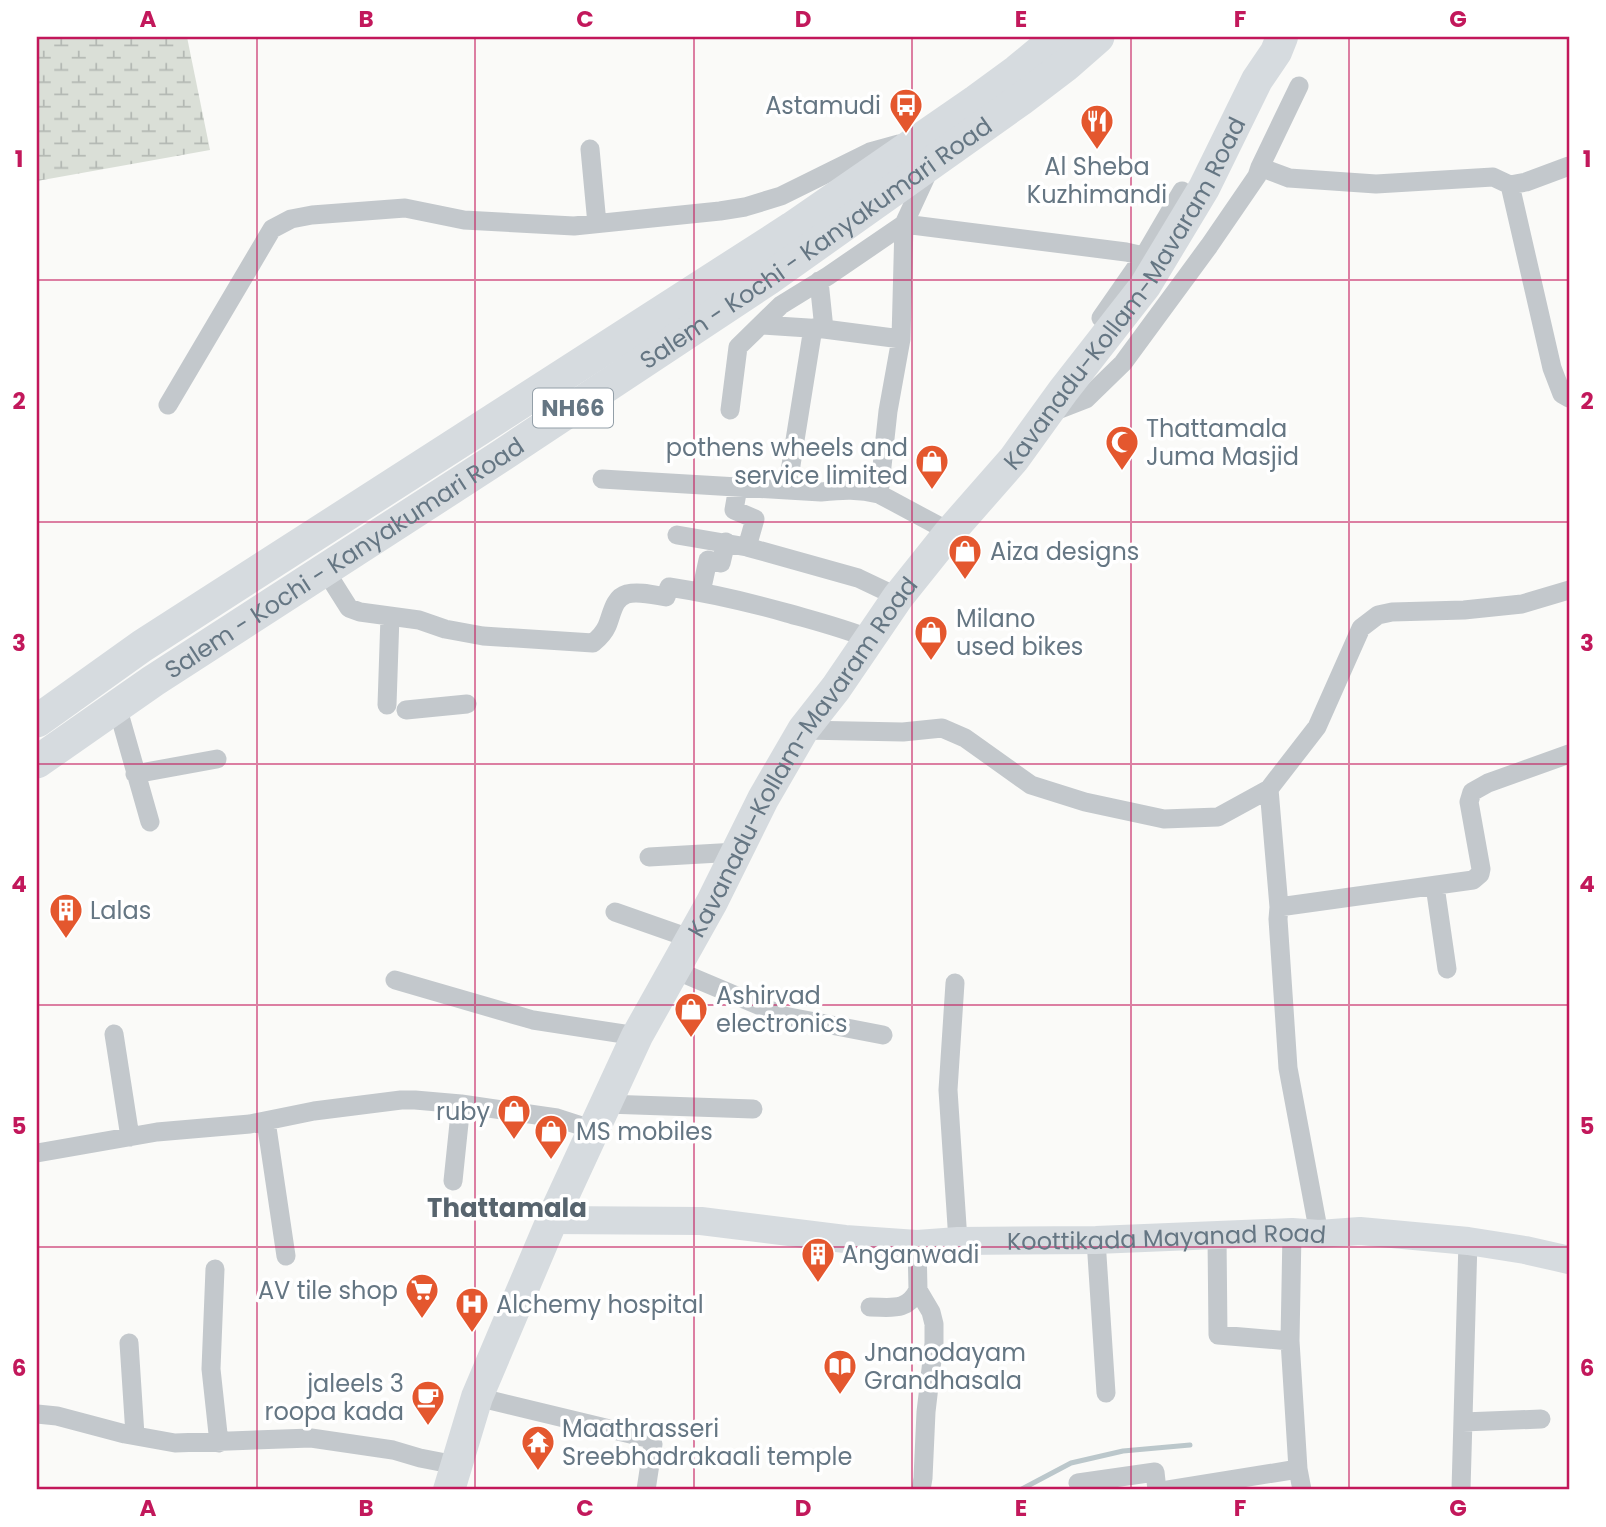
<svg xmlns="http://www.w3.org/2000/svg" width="1606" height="1527" viewBox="0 0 1606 1527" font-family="Poppins,sans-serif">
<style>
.wetland{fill:url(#wetland-marsh)}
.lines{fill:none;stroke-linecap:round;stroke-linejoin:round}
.stream{stroke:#bbc7cb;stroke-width:5}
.minor{stroke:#c3c8cc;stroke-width:19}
.secondary{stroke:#d6dbdf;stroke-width:28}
.primary{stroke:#d6dbdf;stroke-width:32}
.trunk{stroke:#d6dbdf;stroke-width:33}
.grid{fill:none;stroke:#c2185b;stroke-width:2;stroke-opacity:0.55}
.labels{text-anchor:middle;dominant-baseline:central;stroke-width:7;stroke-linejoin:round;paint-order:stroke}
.shield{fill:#fff;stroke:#939fa8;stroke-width:2}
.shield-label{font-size:23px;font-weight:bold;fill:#657683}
.poi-label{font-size:24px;fill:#657683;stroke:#fff;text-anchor:start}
.street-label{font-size:24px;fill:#657683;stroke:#fff}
.neighbourhood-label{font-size:26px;font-weight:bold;fill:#57646e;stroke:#fff}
.neatline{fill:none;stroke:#c2185b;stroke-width:2.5}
.grid-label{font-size:23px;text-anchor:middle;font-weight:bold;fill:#c2185b}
</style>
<defs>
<pattern id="wetland-marsh" width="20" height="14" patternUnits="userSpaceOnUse" patternTransform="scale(1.75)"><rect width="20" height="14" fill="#dadfd7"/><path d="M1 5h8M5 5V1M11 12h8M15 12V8" fill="none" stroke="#b4b9b4"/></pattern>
</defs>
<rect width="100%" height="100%" fill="#fafaf8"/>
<!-- wetland -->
<path class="wetland" d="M37 37H187L210 150 37 181Z"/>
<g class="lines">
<!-- stream -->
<path class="stream" d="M1020 1490 1071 1463 1123 1451 1190 1445"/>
<!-- minor -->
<path class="minor" d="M590 149 597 224
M1260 167 1289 178 1376 184 1493 177 1510 185 1526 182 1569 166
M1510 185 1552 368 1562 394 1569 398
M1144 256 1182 191
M819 281 824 329
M761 325 824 329 901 339
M168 405 272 229 291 219 312 215 405 208 464 220 574 226 720 211 745 207 781 196 870 152 899 144
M730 410 738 347 781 305 828 276 904 224 1126 252 1144 256 1101 318
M1050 413 1086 399 1123 363 1209 246 1257 176 1260 167 1299 86
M602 479 821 492C842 490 859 489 879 494L950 532
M738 487 734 510 755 519 747 547
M787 490 813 328
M879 494 888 411 901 339 904 224 929 170
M677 535 747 547 858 578 898 597
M325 570 349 608 360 612 419 620 445 629 483 636 593 643C599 638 604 633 607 626 612 615 613 598 627 594 639 591 654 595 666 597L669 587C709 593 748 602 787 613 815 621 843 628 870 639
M701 592 708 560 721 563 726 542
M387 705 390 616
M117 706 150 822
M406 710 467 704
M803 730 903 732 942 728 965 738 1031 785 1085 802 1164 819 1218 817 1269 789
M135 774 217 759
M649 857 737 852
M1435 886 1447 969
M1279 907 1473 880 1480 874 1481 869 1469 802 1472 792 1488 783 1569 754
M615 912 692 939
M675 970 784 1016 883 1035
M395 980 533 1020 637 1036
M955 983 948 1090 958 1241
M114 1034 130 1137
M606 1104 753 1109
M266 1121 286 1256
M37 1153 157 1132 250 1124 314 1111 401 1100H415L461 1104 557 1118 594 1130
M453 1181 461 1104
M1292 1232 1290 1341 1298 1469 1302 1490
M1319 1234 1288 1068 1278 919 1279 907 1269 789 1317 727 1361 628 1378 615 1392 612 1464 610 1522 604 1569 590
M1217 1236 1218 1335 1290 1341
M1096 1240 1106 1393
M917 1244 918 1290 931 1312 934 1324V1343L926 1412 923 1478 921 1490
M215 1269 211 1369 219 1443
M870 1307C891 1307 907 1312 918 1290
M129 1343 135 1435
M477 1397 647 1438 653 1444 646 1490
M37 1414 57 1416 125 1434 175 1443 311 1438 393 1450 420 1458 456 1465
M1463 1422 1541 1419
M1078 1483 1155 1472 1157 1490
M1168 1490 1298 1469
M1461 1490 1468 1241"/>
<!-- secondary -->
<path class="secondary" id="s1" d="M552 1220 701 1221 845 1239 917 1244 958 1241 1096 1240 1292 1232 1319 1234 1360 1231 1468 1241 1525 1250 1569 1260"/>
<!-- primary -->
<path class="primary" id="s2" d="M449 1490 477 1397 552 1220 637 1036 712 902 763 799 803 730 836 688 898 597 950 532 1014 459 1063 391 1145 286 1204 188 1257 80 1276 52 1282 37"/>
<!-- trunk -->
<g class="trunk">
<path d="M37 721 142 646 792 228 976 101 1017 71 1058 37"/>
<path id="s3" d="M37 762 153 681 501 456 768 279 1020 100 1066 65 1098 37"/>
</g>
</g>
<!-- grid -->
<path class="grid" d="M257 37V1490M475 37V1490M694 37V1490M912 37V1490M1131 37V1490M1349 37V1490M37 280H1569M37 522H1569M37 764H1569M37 1005H1569M37 1247H1569"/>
<!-- icons -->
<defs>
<symbol id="bus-pin" viewBox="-11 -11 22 30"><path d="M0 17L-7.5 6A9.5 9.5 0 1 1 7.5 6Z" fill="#e4572e" stroke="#fff"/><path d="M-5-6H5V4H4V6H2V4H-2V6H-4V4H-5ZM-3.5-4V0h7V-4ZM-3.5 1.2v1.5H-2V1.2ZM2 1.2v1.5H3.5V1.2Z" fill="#fff"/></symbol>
<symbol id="restaurant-pin" viewBox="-11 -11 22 30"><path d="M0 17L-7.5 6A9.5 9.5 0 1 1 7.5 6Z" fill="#e4572e" stroke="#fff"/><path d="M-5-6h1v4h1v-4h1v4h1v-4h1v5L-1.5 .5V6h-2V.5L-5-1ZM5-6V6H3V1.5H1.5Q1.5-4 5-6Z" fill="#fff"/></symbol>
<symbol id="mosque-pin" viewBox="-11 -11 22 30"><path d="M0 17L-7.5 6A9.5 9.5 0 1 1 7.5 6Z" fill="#e4572e" stroke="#fff"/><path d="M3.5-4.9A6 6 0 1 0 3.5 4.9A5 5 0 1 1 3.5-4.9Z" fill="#fff"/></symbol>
<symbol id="shop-pin" viewBox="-11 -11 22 30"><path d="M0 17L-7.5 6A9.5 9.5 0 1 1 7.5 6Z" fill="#e4572e" stroke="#fff"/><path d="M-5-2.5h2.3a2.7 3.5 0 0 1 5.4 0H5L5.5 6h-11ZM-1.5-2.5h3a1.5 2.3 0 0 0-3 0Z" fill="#fff"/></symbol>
<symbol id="building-pin" viewBox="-11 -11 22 30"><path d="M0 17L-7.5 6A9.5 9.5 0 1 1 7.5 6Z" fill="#e4572e" stroke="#fff"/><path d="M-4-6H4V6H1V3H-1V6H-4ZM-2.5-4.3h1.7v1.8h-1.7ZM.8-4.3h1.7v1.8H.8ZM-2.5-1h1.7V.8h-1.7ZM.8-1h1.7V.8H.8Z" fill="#fff"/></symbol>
<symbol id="supermarket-pin" viewBox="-11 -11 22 30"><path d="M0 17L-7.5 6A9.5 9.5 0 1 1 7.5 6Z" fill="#e4572e" stroke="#fff"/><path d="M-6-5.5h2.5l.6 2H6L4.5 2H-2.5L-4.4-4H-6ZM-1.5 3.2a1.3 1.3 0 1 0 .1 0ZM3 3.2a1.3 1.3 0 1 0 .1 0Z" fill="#fff"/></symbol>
<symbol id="hospital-pin" viewBox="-11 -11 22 30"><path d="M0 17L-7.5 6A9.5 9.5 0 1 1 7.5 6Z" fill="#e4572e" stroke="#fff"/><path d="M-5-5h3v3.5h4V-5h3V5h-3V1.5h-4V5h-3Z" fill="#fff"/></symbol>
<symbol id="library-pin" viewBox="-11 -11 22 30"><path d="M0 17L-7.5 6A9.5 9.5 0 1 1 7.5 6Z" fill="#e4572e" stroke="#fff"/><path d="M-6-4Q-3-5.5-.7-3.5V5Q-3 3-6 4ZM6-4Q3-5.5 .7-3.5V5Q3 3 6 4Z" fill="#fff"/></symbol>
<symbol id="cafe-pin" viewBox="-11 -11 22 30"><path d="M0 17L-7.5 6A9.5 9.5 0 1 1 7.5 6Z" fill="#e4572e" stroke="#fff"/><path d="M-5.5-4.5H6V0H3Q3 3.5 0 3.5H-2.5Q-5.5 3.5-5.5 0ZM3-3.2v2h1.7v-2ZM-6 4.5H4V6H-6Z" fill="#fff"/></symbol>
<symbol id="temple-pin" viewBox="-11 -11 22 30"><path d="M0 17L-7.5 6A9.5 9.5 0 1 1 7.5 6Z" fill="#e4572e" stroke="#fff"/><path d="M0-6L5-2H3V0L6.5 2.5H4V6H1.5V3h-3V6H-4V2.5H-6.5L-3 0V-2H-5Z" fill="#fff"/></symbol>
</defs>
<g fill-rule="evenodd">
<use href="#bus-pin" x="887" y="86" width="38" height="52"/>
<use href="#restaurant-pin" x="1078" y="102" width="38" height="52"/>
<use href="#mosque-pin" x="1103" y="423" width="38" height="52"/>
<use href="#shop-pin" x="913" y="442" width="38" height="52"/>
<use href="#shop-pin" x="946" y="532" width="38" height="52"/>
<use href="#shop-pin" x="912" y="613" width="38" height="52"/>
<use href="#building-pin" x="47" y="891" width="38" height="52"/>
<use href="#shop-pin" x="672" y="990" width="38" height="52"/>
<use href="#shop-pin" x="495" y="1092" width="38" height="52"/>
<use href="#shop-pin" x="532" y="1112" width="38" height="52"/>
<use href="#building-pin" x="799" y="1235" width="38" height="52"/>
<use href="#supermarket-pin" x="403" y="1271" width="38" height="52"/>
<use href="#hospital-pin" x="453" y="1285" width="38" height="52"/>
<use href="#library-pin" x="821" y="1347" width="38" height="52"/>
<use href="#cafe-pin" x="409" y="1378" width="38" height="52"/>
<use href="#temple-pin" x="519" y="1423" width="38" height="52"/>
</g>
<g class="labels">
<!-- shield labels -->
<rect class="shield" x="533" y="388.5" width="80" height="39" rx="5"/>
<g class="shield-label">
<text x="573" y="408">NH66</text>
</g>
<!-- poi labels -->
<g class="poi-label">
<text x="881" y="105" text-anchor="end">Astamudi</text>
<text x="1097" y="166" text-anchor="middle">Al Sheba<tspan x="1097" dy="28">Kuzhimandi</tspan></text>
<text x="1146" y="428">Thattamala<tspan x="1146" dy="28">Juma Masjid</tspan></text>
<text x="908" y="447" text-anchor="end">pothens wheels and<tspan x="908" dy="28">service limited</tspan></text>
<text x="990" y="551">Aiza designs</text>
<text x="956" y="618">Milano<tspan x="956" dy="28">used bikes</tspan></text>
<text x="90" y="910">Lalas</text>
<text x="716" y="995">Ashirvad<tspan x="716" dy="28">electronics</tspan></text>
<text x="490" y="1111" text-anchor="end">ruby</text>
<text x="576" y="1131">MS mobiles</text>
<text x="842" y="1254">Anganwadi</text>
<text x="398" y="1290" text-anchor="end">AV tile shop</text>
<text x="496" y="1304">Alchemy hospital</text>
<text x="864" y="1352">Jnanodayam<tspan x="864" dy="28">Grandhasala</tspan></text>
<text x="404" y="1383" text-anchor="end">jaleels 3<tspan x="404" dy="28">roopa kada</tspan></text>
<text x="562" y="1428">Maathrasseri<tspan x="562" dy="28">Sreebhadrakaali temple</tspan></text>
</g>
<!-- street labels -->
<g class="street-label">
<text stroke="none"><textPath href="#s3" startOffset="936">Salem - Kochi - Kanyakumari Road</textPath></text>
<text stroke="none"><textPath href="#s2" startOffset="1384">Kavanadu-Kollam-Mavaram Road</textPath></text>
<text stroke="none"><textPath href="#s3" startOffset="369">Salem - Kochi - Kanyakumari Road</textPath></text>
<text stroke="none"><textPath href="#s2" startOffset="817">Kavanadu-Kollam-Mavaram Road</textPath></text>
<text stroke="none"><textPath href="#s1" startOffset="616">Koottikada Mayanad Road</textPath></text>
</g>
<!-- neighbourhood labels -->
<g class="neighbourhood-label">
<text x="507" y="1208">Thattamala</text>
</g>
</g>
<!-- border -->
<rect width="1606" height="1527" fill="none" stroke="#ffffff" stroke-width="77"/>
<rect x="38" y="38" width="1530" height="1450" class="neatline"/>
<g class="grid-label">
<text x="148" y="27">A</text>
<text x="366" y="27">B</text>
<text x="585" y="27">C</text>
<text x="803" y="27">D</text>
<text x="1021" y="27">E</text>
<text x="1240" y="27">F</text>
<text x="1458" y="27">G</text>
<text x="19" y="167">1</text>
<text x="1587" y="167">1</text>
<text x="19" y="409">2</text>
<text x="1587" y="409">2</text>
<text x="19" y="651">3</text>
<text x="1587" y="651">3</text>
<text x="19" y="892">4</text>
<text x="1587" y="892">4</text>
<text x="19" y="1134">5</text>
<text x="1587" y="1134">5</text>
<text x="19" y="1376">6</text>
<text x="1587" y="1376">6</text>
<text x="148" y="1516">A</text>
<text x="366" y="1516">B</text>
<text x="585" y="1516">C</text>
<text x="803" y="1516">D</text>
<text x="1021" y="1516">E</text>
<text x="1240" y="1516">F</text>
<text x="1458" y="1516">G</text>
</g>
</svg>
